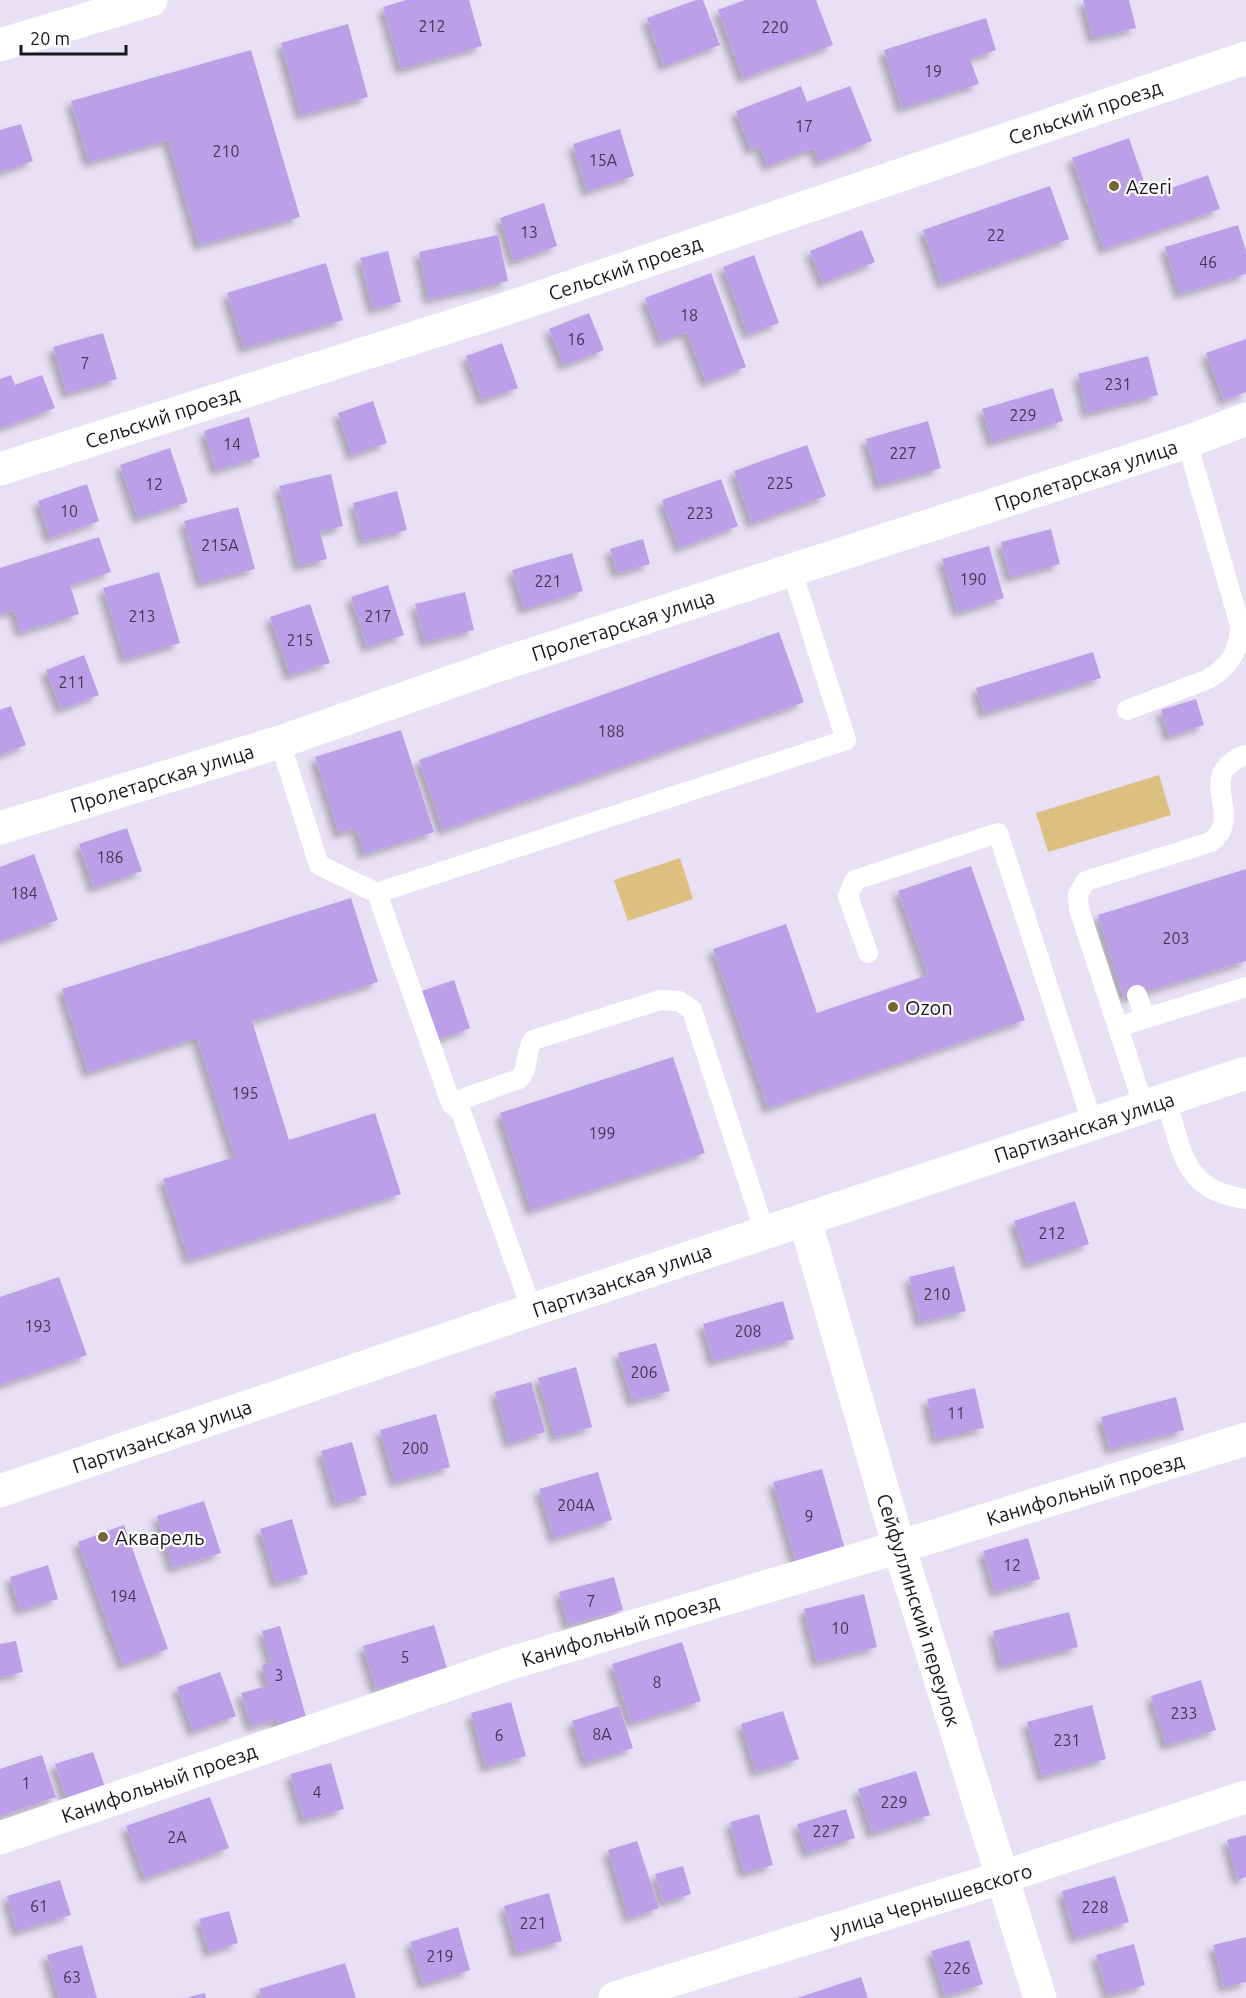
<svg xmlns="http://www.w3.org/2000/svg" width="1246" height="1998" viewBox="0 0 1246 1998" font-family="Ubuntu,sans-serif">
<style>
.green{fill:#ddbf7f}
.building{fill:#bd9fe9;filter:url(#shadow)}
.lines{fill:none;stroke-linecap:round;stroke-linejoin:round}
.service{stroke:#fff;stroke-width:20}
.minor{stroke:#fff;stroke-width:33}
.secondary{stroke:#fff;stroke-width:33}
.poi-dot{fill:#7a6434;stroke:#fff;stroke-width:2}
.labels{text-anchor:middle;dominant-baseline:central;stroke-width:4.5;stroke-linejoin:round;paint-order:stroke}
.number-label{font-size:16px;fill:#423951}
.street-label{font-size:20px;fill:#19171e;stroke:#fff}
.poi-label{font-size:20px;fill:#19171e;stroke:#fff;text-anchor:start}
</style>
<defs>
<filter id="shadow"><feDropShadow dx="-5.5" dy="5.5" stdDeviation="3" flood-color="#0004"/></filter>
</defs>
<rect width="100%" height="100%" fill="#e8e1f6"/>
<!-- green -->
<path class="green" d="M1159 775 1171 815 1048 852 1036 813Z
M680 858 693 899 628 921 614 880Z"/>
<!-- building -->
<path class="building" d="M406 0H469L482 46 401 69 383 7Z
M696 0H703L720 45 664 66 647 18Z
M745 0H816L833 45 743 78 718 10Z
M1083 0H1129L1136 28 1093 38Z
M986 18 996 50 970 59 979 84 902 108 884 50Z
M348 24 368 97 301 115 281 43Z
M251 50 300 217 199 245 168 140 89 162 71 101Z
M801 86 807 102 850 86 872 141 819 162 814 148 768 166 760 146 751 150 736 111Z
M21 124 33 161 0 172V130Z
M620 129 634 176 587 191 573 144Z
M1129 138 1149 196 1208 175 1220 209 1104 249 1072 158Z
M1050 186 1069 239 942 284 923 230Z
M544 203 557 246 514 261 500 218Z
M1238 225 1246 251V274L1180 294 1165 247Z
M862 230 875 262 823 283 810 251Z
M498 235 508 281 429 299 419 252Z
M388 251 401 302 373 309 360 258Z
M754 255 779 323 748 334 723 267Z
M326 263 343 320 244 348 227 293Z
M711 273 746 367 706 382 687 332 661 342 645 298Z
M589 313 604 350 564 365 549 329Z
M103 333 117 379 67 393 53 347Z
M1246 339V392L1224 400 1206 353Z
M502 343 518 388 482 400 466 356Z
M1148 356 1158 395 1087 413 1078 374Z
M11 375 15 385 42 375 55 408 0 428V379Z
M1053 388 1063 421 992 442 982 409Z
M373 401 387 443 352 455 338 413Z
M249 417 260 457 216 470 204 431Z
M928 421 941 468 879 485 866 439Z
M807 445 826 496 752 523 734 471Z
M170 448 188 502 138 518 120 465Z
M331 474 343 526 320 532 327 559 299 566 279 486Z
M721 479 738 526 679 548 662 500Z
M87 484 99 521 50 538 38 501Z
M397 491 407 530 363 541 353 503Z
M238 507 255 569 201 583 184 521Z
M1051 529 1060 564 1010 577 1001 542Z
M99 537 111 572 70 585 79 614 21 632 14 610 0 614V568Z
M643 539 650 564 617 573 610 549Z
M989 546 1004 598 958 612 942 559Z
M572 553 583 591 524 609 512 570Z
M159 572 180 643 125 659 103 588Z
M388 585 404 635 367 647 351 597Z
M465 592 474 630 425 642 415 604Z
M310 604 330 663 290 675 270 617Z
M779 632 804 702 443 830 419 760Z
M1093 652 1101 678 984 713 976 688Z
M84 655 99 695 61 709 46 670Z
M1196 699 1204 725 1169 736 1161 710Z
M11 706 26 745 0 755V710Z
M401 730 434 832 364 854 356 828 339 833 315 757Z
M127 828 142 871 94 888 79 844Z
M34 854 58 920 0 941V867Z
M971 866 1025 1020 768 1108 713 949 786 924 817 1013 928 975 898 891Z
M1246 869V961L1124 998 1098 915Z
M351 898 378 982 252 1021 289 1140 375 1113 401 1194 189 1260 163 1179 235 1157 197 1038 88 1072 62 989Z
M454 980 470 1028 434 1041 416 993Z
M673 1057 705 1153 531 1210 500 1113Z
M1075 1201 1089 1244 1028 1264 1014 1221Z
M954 1266 966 1311 920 1322 909 1277Z
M59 1277 87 1355 0 1385V1297Z
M783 1301 794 1339 713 1361 703 1324Z
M656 1343 670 1391 632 1401 618 1353Z
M576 1367 592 1427 555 1437 538 1378Z
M531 1382 545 1432 509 1443 495 1392Z
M975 1388 984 1428 936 1439 927 1399Z
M1176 1397 1184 1430 1110 1449 1101 1417Z
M436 1414 450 1467 395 1482 380 1430Z
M352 1442 367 1495 336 1503 321 1451Z
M822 1469 845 1549 796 1563 773 1482Z
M598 1472 612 1520 554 1538 539 1489Z
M204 1501 221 1553 173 1568 157 1516Z
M292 1519 308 1574 276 1583 260 1529Z
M124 1525 168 1649 123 1665 78 1542Z
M1028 1538 1040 1579 995 1592 983 1551Z
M48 1565 58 1599 20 1610 10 1577Z
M614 1577 623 1610 568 1625 559 1592Z
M864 1594 877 1647 817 1662 804 1609Z
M1069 1612 1078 1647 1002 1666 993 1631Z
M434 1625 447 1668 376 1689 363 1646Z
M280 1626 307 1720 279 1728 277 1719 251 1726 241 1693 268 1686 262 1665 271 1663 262 1631Z
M16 1641 23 1672 0 1677V1644Z
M682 1642 701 1701 631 1723 612 1664Z
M220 1672 236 1716 193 1731 177 1687Z
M1201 1680 1216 1730 1166 1745 1151 1696Z
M511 1702 526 1756 486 1767 471 1713Z
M1092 1705 1106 1759 1042 1776 1027 1722Z
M619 1706 633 1748 586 1763 572 1721Z
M783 1711 799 1759 756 1772 741 1724Z
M93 1752 105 1787 67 1800 55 1764Z
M42 1755 56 1797 0 1816V1769Z
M331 1763 344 1809 304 1820 290 1774Z
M916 1771 930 1815 872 1833 858 1789Z
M210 1797 229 1848 145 1878 126 1826Z
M846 1809 855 1838 807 1853 797 1824Z
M759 1814 773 1865 744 1873 730 1822Z
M1246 1835V1877L1238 1880 1227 1840Z
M637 1841 659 1908 629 1918 608 1850Z
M683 1866 691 1894 663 1902 655 1874Z
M1115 1876 1129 1922 1075 1938 1062 1891Z
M60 1880 71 1915 17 1931 7 1896Z
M549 1893 562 1941 517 1953 504 1906Z
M229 1911 238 1943 209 1952 199 1919Z
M458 1927 470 1970 423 1984 410 1942Z
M1246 1937V1982L1224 1987 1213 1945Z
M969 1940 983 1984 945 1996 931 1951Z
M1134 1944 1145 1985 1108 1995 1096 1955Z
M82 1945 97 1998H59L47 1955Z
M345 1963 356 1998H262L259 1989Z
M861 1977 868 1998H797Z
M205 1993 206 1998H190L189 1997Z"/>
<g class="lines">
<!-- service -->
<path class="service" d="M1127 710 1206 680C1229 668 1240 651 1240 625L1187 442
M280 742 319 865 377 893 451 1103 461 1112 532 1310
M377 893 846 740 792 571
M868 953 848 896 855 880 998 833 1093 1125
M1137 995 1145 1018
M1118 1027 1246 987
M1166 1100C1183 1152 1182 1190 1246 1199
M451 1103 519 1079C529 1069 525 1052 533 1040L660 1000 679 1001 692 1010 765 1233
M1144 1107 1079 909 1078 894 1086 881 1211 842C1246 815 1192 774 1246 755"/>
<!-- minor -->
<path class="minor" d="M0 45 151 0
M0 469 502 310 1246 58
M0 828 280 742 499 665 1187 442 1246 419
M805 1220 899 1547 1040 1998
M0 1838 508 1664 899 1547 1246 1439
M615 1998 1003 1877 1246 1797"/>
<!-- secondary -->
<path class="secondary" d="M0 1491 532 1310 1246 1073"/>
</g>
<!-- markers -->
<g class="poi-dot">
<circle cx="1114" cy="186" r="6"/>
<circle cx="893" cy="1007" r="6"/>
<circle cx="103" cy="1537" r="6"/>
</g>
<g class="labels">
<!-- number labels -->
<g class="number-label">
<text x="432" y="26">212</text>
<text x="775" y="27">220</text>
<text x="933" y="71">19</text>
<text x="804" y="126">17</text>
<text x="226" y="151">210</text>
<text x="603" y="160">15А</text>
<text x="529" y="232">13</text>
<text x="996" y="235">22</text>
<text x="1208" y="262">46</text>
<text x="689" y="315">18</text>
<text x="576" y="339">16</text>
<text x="85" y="363">7</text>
<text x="1118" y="384">231</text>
<text x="1023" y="415">229</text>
<text x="232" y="444">14</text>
<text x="903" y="453">227</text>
<text x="780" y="483">225</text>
<text x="154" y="484">12</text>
<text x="69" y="511">10</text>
<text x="700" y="513">223</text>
<text x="220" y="545">215А</text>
<text x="973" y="579">190</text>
<text x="548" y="581">221</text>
<text x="142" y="616">213</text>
<text x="378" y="616">217</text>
<text x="300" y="640">215</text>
<text x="72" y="682">211</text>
<text x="611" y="731">188</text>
<text x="110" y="857">186</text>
<text x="24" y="893">184</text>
<text x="1176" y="938">203</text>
<text x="245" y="1093">195</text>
<text x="602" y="1133">199</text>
<text x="1052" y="1233">212</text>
<text x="937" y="1294">210</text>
<text x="38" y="1326">193</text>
<text x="748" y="1331">208</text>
<text x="644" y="1372">206</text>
<text x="956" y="1413">11</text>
<text x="415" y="1448">200</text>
<text x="576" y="1505">204А</text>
<text x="809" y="1516">9</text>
<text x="1012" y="1565">12</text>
<text x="123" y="1596">194</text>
<text x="591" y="1601">7</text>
<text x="840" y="1628">10</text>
<text x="405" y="1657">5</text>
<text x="279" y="1675">3</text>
<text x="657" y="1682">8</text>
<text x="1184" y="1713">233</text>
<text x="602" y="1734">8А</text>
<text x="499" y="1735">6</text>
<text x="1067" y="1740">231</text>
<text x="26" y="1783">1</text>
<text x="317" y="1792">4</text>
<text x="894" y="1802">229</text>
<text x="826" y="1831">227</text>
<text x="177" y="1837">2А</text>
<text x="39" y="1906">61</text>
<text x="1095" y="1907">228</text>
<text x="533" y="1923">221</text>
<text x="440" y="1956">219</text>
<text x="957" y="1968">226</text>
<text x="72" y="1977">63</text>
</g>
<!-- street labels -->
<g class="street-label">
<text transform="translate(1085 112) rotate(-19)">Сельский проезд</text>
<text transform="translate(625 268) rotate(-19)">Сельский проезд</text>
<text transform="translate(162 417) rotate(-18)">Сельский проезд</text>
<text transform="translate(1086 475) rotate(-18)">Пролетарская улица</text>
<text transform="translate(623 625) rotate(-18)">Пролетарская улица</text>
<text transform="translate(162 778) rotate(-17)">Пролетарская улица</text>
<text transform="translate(1084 1127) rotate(-18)">Партизанская улица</text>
<text transform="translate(622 1280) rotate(-19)">Партизанская улица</text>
<text transform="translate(162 1436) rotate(-19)">Партизанская улица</text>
<text transform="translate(1085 1489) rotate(-17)">Канифольный проезд</text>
<text transform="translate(919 1610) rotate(73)">Сейфуллинский переулок</text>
<text transform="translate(620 1630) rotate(-17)">Канифольный проезд</text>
<text transform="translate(159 1783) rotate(-19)">Канифольный проезд</text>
<text transform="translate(931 1900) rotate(-17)">улица Чернышевского</text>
</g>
<!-- poi labels -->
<g class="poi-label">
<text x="1126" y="186">Azeri</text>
<text x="905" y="1007">Ozon</text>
<text x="115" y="1537">Акварель</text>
</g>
</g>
<!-- scale -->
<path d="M21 45v9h105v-9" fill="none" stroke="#19171e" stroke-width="3"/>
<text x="30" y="45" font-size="18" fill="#19171e" stroke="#ffffff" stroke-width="4.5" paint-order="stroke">20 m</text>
</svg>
